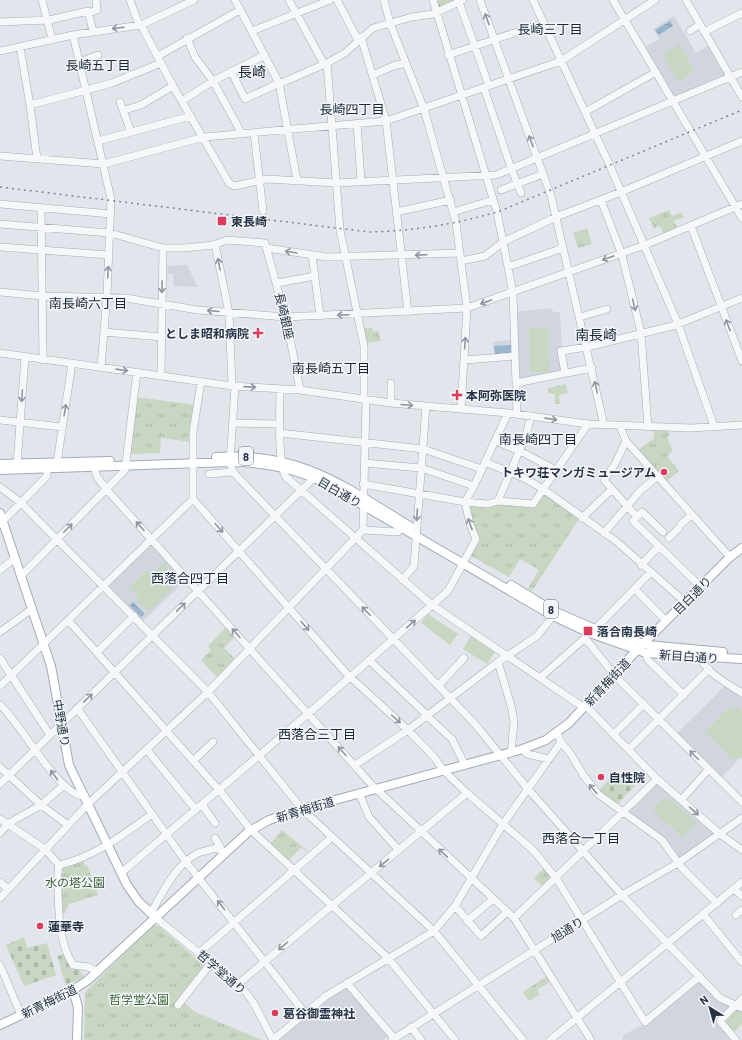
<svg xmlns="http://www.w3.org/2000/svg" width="742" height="1040" viewBox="0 0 742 1040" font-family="Barlow,'Noto Sans JP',sans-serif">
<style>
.built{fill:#d0d5de}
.grass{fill:#c8d6c2}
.cemetery{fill:url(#cemetery-stones)}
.park{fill:url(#park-tufts)}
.water{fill:url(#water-ripples)}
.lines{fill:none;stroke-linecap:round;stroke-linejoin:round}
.minor-casing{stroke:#a6adb7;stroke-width:8}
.major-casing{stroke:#a0abb9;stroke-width:10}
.minor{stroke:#f5f7f9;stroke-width:7}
.major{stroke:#fff;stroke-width:8}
.rail{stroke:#7a8697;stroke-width:1.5;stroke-dasharray:2 4;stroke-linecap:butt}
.oneway{stroke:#8e96a0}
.poi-dot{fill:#dc3c5b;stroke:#f2f5f9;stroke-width:1.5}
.labels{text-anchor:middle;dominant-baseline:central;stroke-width:3;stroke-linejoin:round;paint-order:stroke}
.shield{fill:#f2f5f9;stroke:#656e7c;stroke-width:1}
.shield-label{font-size:11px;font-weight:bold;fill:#283446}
.poi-label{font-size:12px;font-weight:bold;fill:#283446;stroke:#f2f5f9;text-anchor:start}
.street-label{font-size:12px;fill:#283446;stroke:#f2f5f9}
.park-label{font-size:12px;fill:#3f6334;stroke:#f2f5f9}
.neighbourhood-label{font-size:13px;fill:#1a2536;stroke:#f2f5f9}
.quarter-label{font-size:14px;fill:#1a2536;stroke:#f2f5f9}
</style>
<defs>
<pattern id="cemetery-stones" width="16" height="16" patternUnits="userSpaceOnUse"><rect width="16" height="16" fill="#c8d6c2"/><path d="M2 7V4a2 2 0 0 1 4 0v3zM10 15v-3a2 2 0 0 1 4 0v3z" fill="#acb8a8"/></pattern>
<pattern id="park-tufts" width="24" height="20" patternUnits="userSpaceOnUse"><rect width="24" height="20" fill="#c8d6c2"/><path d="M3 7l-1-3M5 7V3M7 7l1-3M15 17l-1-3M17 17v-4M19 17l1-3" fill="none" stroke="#acb8a8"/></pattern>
<pattern id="water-ripples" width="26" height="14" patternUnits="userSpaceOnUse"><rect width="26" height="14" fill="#9ab6cf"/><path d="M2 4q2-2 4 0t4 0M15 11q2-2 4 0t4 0" fill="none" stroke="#7e95aa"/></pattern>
</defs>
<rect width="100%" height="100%" fill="#e2e6ec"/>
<!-- built -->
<path class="built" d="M674 16 696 53 710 45 727 77 674 99 644 48 659 39 653 29Z
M187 265 198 287 174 286 173 274H167L168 266Z
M552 308 553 312H560L563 371 518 380 515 312Z
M511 340 514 355 494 356 493 342Z
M150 544 185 581 142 622 107 585Z
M726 685 742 696V760L740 758 721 778 676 734Z
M657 779 720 834 678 863 666 845 624 812Z
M700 980 733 1005 734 1040H623V1035L643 1025 644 1026Z
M347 986 389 1036 383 1040H278L327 998Z"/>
<!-- grass -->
<path class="grass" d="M680 44 694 71 678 82 663 54Z
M529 328H548L549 372H530Z
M165 562 169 567 160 577 172 590 149 611 136 601 139 598 129 587 147 570 152 575Z
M428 614 458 634 450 645 421 623Z
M471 636 495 652 487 664 463 649Z
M735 707 742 713V757L732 759 705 732 726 710Z
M662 799H670L696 822 682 837 653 810Z
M736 1005 742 1009V1024L733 1033 721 1021Z"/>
<!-- cemetery -->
<path class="cemetery" d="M634 769 642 778 617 805 598 791 617 772 625 778Z
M24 937 27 948 47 943 56 975 24 986 6 945Z
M65 954 72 970 77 968 84 976 66 986 57 956Z"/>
<!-- park -->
<path class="park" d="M435 0H458L437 9Z
M669 210 672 216 681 212 684 217 674 221 678 229 664 235 660 226 654 229 649 218Z
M587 228 592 244 578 248 573 233Z
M363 328H372L373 331H378L381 341 365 343Z
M566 384 568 393 559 395 560 404H555V394L548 393V388Z
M136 397 196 405 192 442 161 438 160 453 130 454Z
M654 430 668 431 670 435 667 437 673 451 667 456 679 471 664 483 637 451 654 438Z
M545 493 579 519 532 591 528 588 539 570 520 559 509 577 469 555 478 538 467 504 501 502 533 505Z
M227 626 236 635 224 648 235 659 217 677 201 660 211 650 208 646Z
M282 830 310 853 301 848 288 861 270 844Z
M82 858 85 866 87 865 98 895 69 904 65 913 60 915V866Z
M545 867 554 877 544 888 534 878Z
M154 925 159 926 206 967 181 1000 195 1012 262 1040H84L85 992Z
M547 976 550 982 537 990 540 994 529 1001 523 992Z"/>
<!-- water -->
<path class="water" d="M670 21 673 26 659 35 655 30Z
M511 345 512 354H495L494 346Z
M133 602 145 614 141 617 129 605Z"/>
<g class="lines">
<defs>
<path id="minor" d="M42 0 52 39
M130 0 139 25
M235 0 279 83 297 180
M289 0 324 64
M337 0 358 40
M384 0 390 23 424 109 456 223 467 308 461 409
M433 0 497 212 508 267 513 293 517 414
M480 0 551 196 604 425
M533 0 610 166 678 324 714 426
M613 0 742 218
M686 0 742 97
M459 2 489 86
M89 13 97 10 96 0
M0 22 49 20 88 11 93 31
M141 25 173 86 229 183 234 186 267 179 336 183 496 175 742 72
M252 31 330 0
M690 31 700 24
M704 32 742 13
M73 35 111 199 107 295 101 367
M361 37 386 121 408 312
M187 38 195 57 213 81 242 134
M20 47 30 105 37 159
M0 51 73 35 141 25 194 0
M448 55 544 23
M158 56 240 10
M80 62 98 55
M327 63 340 230 364 346V400
M231 71 245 99 279 83
M373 75 393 66 406 63
M279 84 327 63 345 53 373 28 412 17 433 14 463 0
M484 88 511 168 521 193
M182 101 213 81 265 55
M120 102 131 132
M30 105 112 83 161 63
M125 110 141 105 173 86
M585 112 656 72
M357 123 361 181
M254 133 263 211
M98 141 191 116
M0 156 104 164 204 137 386 121 561 61 655 0
M501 190 543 174
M601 200 622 255 641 333 648 427
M0 204 111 214
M41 208 43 360
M396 212 451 200
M453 212 493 200
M0 224 110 233 163 248H183L214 245 227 240 265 243 287 323 300 390
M691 226 742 361
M215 244 229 313 232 386
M0 247 109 255
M266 248 327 257 460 253
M312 255 320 316
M461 261 485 256 503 242 556 217 621 192 742 141
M508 267 563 248
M277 283 315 276
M0 292 42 296 126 298 198 310 286 317 467 308 645 245 742 204
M580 317 607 309
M104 332 162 337
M0 353 232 386 300 390 391 403 508 413 588 424 691 428 742 425
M464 360 515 356
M565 373 561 351 587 347 676 325 742 298
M161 376 163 248
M391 383V403
M516 383 592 368
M235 386 230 462 233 472 475 724 528 789 622 895 667 943 720 998 742 1008
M280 389C280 407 277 464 286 477L432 605 580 705 586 706 657 779 720 834 742 850
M0 420 62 427
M233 423 280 424
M620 426 626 441 730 557
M280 433 423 449 482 469
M495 441 520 451 556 470
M626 441 615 464 604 480 637 517
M485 462 526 479 543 489 616 541 685 602
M57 463 72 363
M364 463 421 468 474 486
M17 464 25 357
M94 467 97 477 107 490 372 785 514 918 591 1040
M209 474 233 472
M363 484 465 502 488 504 498 501 533 504 588 424
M0 487 20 502 208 692 302 809 434 931 523 1040
M193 499 347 674 408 730 434 757 443 770 467 793 533 850 556 878 645 1022 700 976
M498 501 526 435 531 416
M582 518 612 489
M0 524 47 476V469
M681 524 692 515
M363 530 398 532 401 528
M663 532 642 512 633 521 701 587
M604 533 641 490 658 476
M669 538 679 528
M641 565 659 546
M0 570 15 558
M21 576 125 470 137 372
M402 580 414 566 426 406
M635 589 666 621
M68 620 219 790 251 830 388 958 455 1040
M595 629 650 573
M0 632 32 609
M585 638 617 678 742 802
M97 652 134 616
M647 653V659L684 695
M700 656C702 670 731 686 742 693
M0 658 50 735
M369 660 427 715
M498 662 512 709 514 722 511 753
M541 677 585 638 587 634
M0 686 193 499V432L201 382
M438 686 464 658
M0 705C20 722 60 798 85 796
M77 708 186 862 305 1013
M427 716 452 739 465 765
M614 734 644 704
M561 742 570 753 584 776 598 794 662 840 682 868 717 903
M523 749 527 754 549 759
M629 749 709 669
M147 750 196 810
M193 761 213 742
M355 765 408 730 498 662 537 636 553 616
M0 767 41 805 68 825
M0 784 318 474
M359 793 369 817 396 847
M681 800 709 769
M202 805 215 823
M0 819 45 849 59 865
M0 833 9 823 41 805 63 786
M215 838 221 849
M59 865C57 875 58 882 58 892 59 918 59 942 73 965L88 967 98 972
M59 865C93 858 124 834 152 814
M121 873 309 713 448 591 476 539 470 524 465 502 474 486 508 413
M0 882 8 889
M734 889 742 896
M0 898 88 804 208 692 363 530 366 400
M455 906 481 936 507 912
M151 913C163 892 175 865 198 853 204 851 210 850 216 848L226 853
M703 914 742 962
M736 915 742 910
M155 917 245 991 253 1002 273 1040
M514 918 657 779
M467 921 493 899
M199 953 332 837
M0 965 21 1015
M347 983 394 1038
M238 984 467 793
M178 1005 211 963
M737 1005 742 999
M411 1027 421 1040
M273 1040 326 996 434 931 455 906 503 824 561 742 557 733
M392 1040 622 895 678 863 742 818
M550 1040 742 882
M736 1040 720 1021 736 1005"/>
<path id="major" d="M216 457C301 452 342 485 411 527
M0 464 110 461
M0 470 230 462C264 462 295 468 325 483L553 616 587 632 646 653 742 659
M0 513 51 666 69 765 127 885 139 902 155 917
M511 585 542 604
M556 612 595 629 648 645 723 652
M73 990 78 1007 77 1040
M0 1025 73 990 88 980 248 832 269 820 302 809 523 749 546 740 569 723 636 651 730 557 742 548"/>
</defs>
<!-- minor casing -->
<use href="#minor" class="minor-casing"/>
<!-- major casing -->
<use href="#major" class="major-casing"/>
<!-- minor -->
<use href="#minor" class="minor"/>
<!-- major -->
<use href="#major" class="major"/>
<!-- rail -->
<path class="rail" d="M0 187 369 232C414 231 457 224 500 211L742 110"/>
</g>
<!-- one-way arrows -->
<defs><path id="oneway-shaft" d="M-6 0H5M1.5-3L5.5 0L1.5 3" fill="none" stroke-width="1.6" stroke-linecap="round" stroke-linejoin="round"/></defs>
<g class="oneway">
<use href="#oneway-shaft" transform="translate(487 19) rotate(-110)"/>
<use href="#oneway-shaft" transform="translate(118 28) rotate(173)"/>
<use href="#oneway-shaft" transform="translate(531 141) rotate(-110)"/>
<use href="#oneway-shaft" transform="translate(291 252) rotate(-171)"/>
<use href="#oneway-shaft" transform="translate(421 255) rotate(178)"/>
<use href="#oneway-shaft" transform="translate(608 258) rotate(160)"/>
<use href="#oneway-shaft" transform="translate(219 264) rotate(-101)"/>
<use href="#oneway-shaft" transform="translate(108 272) rotate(-87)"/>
<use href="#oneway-shaft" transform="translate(162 287) rotate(91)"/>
<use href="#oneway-shaft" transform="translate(486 302) rotate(161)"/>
<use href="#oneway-shaft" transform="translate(634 305) rotate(76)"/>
<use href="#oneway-shaft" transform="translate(213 311) rotate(-175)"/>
<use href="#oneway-shaft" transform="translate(343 315) rotate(178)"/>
<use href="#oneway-shaft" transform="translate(728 325) rotate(-111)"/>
<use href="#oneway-shaft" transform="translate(465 343) rotate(-86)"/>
<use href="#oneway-shaft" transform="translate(122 370) rotate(8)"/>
<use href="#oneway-shaft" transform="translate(250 387) rotate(4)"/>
<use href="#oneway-shaft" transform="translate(596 387) rotate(-102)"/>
<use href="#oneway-shaft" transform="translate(22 396) rotate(94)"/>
<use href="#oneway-shaft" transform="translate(407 405) rotate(5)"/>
<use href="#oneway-shaft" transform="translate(65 410) rotate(-81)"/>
<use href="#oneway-shaft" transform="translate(551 419) rotate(8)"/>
<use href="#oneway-shaft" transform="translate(417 515) rotate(94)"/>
<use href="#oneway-shaft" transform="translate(470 524) rotate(-110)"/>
<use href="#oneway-shaft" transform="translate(140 526) rotate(-132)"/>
<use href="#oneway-shaft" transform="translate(68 528) rotate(-45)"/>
<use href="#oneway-shaft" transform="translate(219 528) rotate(48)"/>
<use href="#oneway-shaft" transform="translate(181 607) rotate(-44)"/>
<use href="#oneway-shaft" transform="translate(366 611) rotate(-134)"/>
<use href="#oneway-shaft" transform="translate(411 624) rotate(-41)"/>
<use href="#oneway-shaft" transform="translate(305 626) rotate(48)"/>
<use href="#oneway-shaft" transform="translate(236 633) rotate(-132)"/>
<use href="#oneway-shaft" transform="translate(88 698) rotate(-44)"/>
<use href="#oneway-shaft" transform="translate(396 719) rotate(42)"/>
<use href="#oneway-shaft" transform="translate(342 751) rotate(-132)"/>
<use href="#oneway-shaft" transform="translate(694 755) rotate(-135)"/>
<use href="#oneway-shaft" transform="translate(54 775) rotate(-127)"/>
<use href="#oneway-shaft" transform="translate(593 789) rotate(-130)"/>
<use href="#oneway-shaft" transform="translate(694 811) rotate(41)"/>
<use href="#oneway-shaft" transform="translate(443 853) rotate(-137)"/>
<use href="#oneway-shaft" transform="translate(384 863) rotate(140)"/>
<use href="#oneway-shaft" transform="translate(221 905) rotate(-128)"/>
<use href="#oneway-shaft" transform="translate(283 946) rotate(140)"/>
</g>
<!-- markers -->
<g class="poi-dot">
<rect x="217" y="216" width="10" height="10" rx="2"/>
<path d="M256 327h4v4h4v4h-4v4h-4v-4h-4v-4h4z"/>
<path d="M455 389h4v4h4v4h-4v4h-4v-4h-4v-4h4z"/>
<circle cx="664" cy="472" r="4"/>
<rect x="583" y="626" width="10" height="10" rx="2"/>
<circle cx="601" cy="777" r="4"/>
<circle cx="40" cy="926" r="4"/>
<circle cx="275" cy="1013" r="4"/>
</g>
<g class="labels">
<!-- shield labels -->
<g class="shield">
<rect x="239" y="447" width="14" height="18" rx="3"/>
<rect x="544" y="600" width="14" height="18" rx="3"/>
</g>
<g class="shield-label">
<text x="246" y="456">8</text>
<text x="551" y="609">8</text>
</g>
<!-- poi labels -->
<g class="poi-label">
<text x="231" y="221">東長崎</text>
<text x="249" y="333" text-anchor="end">としま昭和病院</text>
<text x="466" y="395">本阿弥医院</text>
<text x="656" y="472" text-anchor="end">トキワ荘マンガミュージアム</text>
<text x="597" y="631">落合南長崎</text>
<text x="609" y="777">自性院</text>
<text x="48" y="926">蓮華寺</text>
<text x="283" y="1013">葛谷御霊神社</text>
</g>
<!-- street labels -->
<g class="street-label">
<text transform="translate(285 316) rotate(77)">長崎銀座</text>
<text transform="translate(340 492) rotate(30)">目白通り</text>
<text transform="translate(692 595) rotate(-45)">目白通り</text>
<text transform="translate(689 656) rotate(4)">新目白通り</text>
<text transform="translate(607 682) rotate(-47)">新青梅街道</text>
<text transform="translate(62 723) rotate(80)">中野通り</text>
<text transform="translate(305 809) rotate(-17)">新青梅街道</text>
<text transform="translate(567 929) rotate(-32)">旭通り</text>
<text transform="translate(222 972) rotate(41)">哲学堂通り</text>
<text transform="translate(49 1001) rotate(-26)">新青梅街道</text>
</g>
<!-- park labels -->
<g class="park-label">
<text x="75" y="882">水の塔公園</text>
<text x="139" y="999">哲学堂公園</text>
</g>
<!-- neighbourhood labels -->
<g class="neighbourhood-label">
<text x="550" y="29">長崎三丁目</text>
<text x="98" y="65">長崎五丁目</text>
<text x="352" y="109">長崎四丁目</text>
<text x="88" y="303">南長崎六丁目</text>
<text x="331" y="368">南長崎五丁目</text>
<text x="538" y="439">南長崎四丁目</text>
<text x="190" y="578">西落合四丁目</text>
<text x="317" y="734">西落合三丁目</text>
<text x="581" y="838">西落合一丁目</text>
</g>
<!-- quarter labels -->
<g class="quarter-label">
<text x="252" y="71">長崎</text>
<text x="596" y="334">南長崎</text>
</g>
</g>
<!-- north arrow -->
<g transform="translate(710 1008) rotate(323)" stroke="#f2f5f9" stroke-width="3" paint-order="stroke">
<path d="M0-3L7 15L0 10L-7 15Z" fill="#283446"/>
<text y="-6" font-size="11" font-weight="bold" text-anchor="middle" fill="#283446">N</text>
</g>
</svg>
